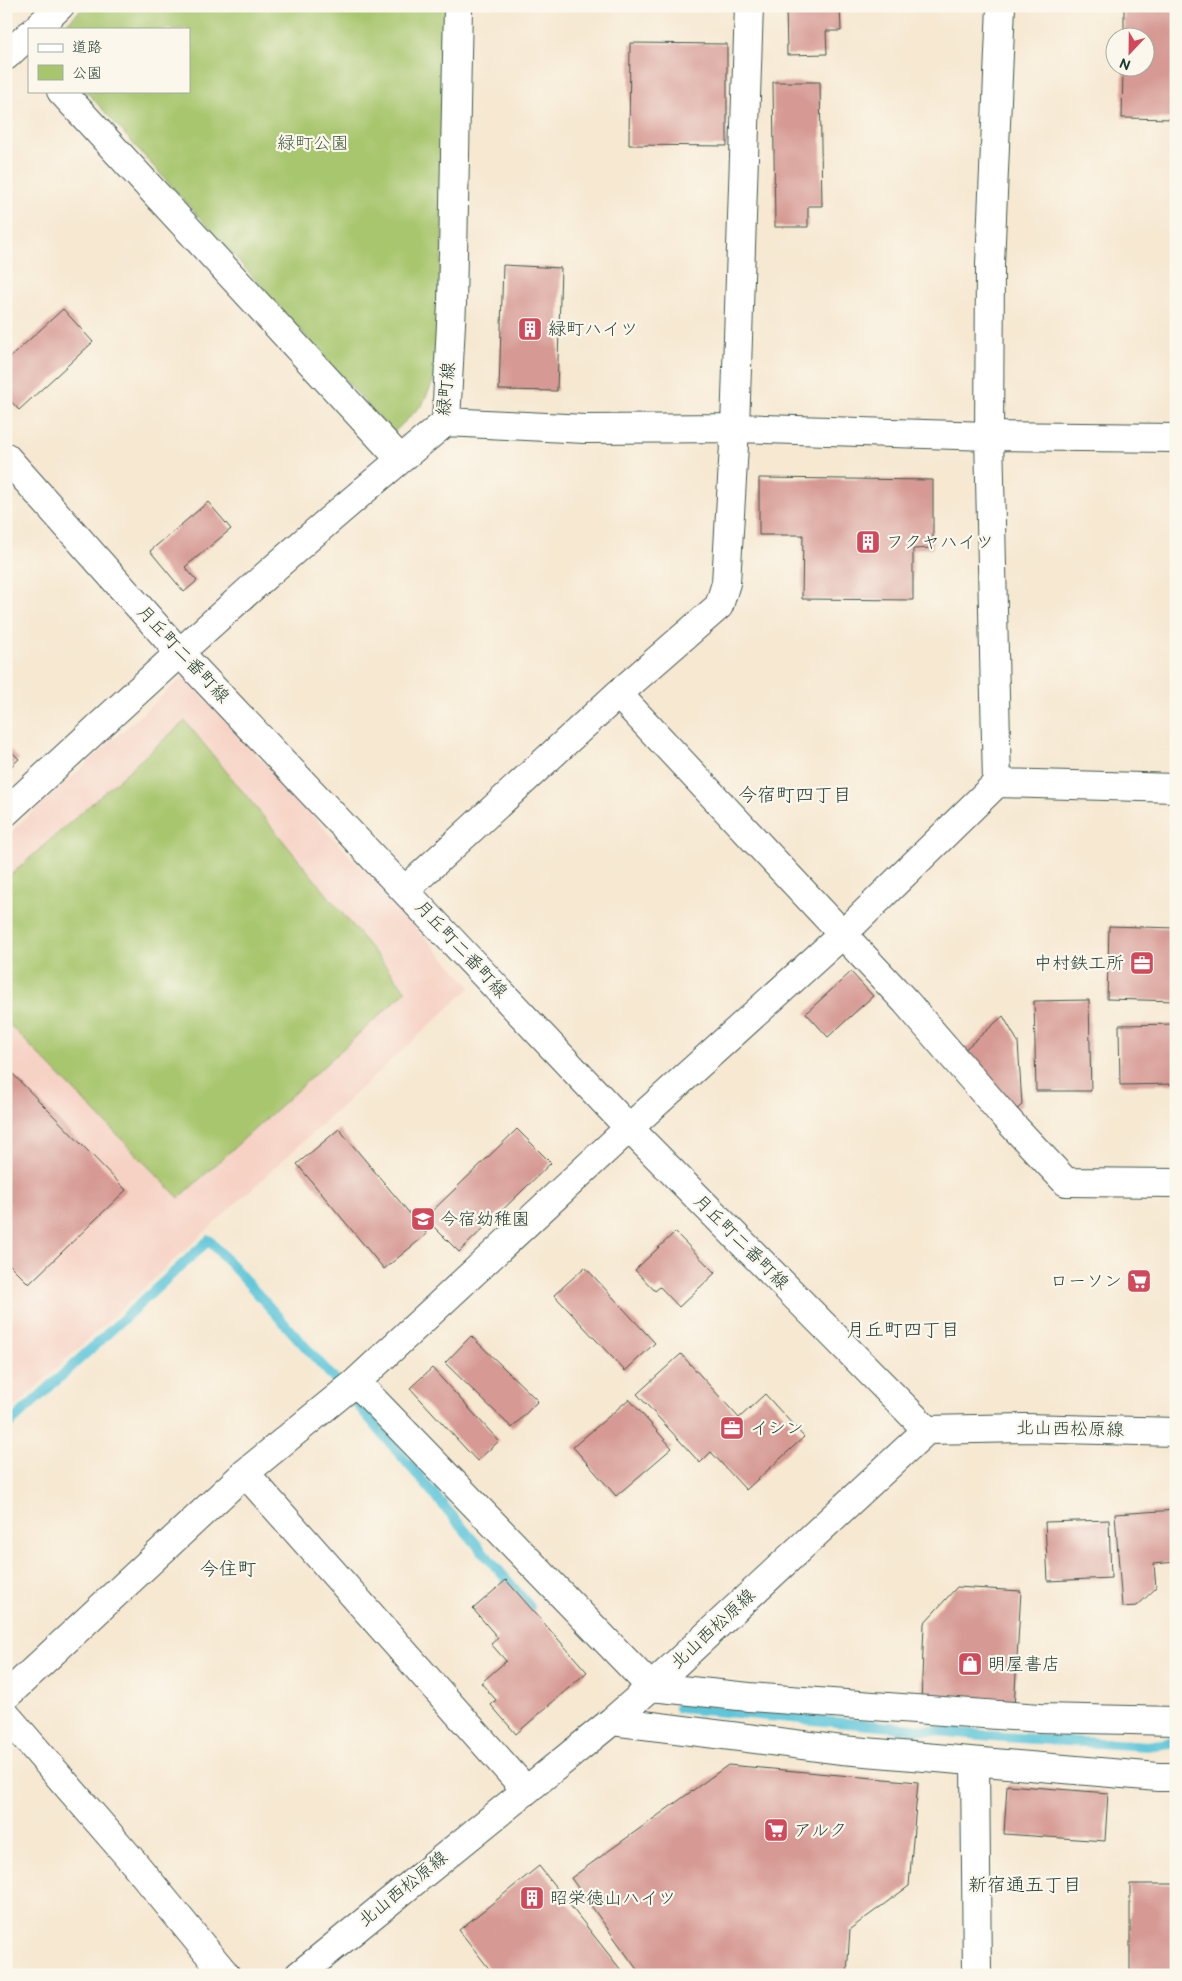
<svg xmlns="http://www.w3.org/2000/svg" width="1182" height="1981" viewBox="0 0 1182 1981" font-family="'Balsamiq Sans','Klee One',sans-serif">
<style>
.built{fill:#f6d2c4}
.green{fill:#a8c66e;stroke:#648251}
.lines{fill:none;stroke-linecap:round;stroke-linejoin:round}
.stream{stroke:#5ec6da;stroke-width:10}
.building{fill:#d69993}
.minor-casing{stroke:#3f574c;stroke-width:30}
.minor{stroke:#fff;stroke-width:28}
.labels{text-anchor:middle;dominant-baseline:central;stroke-width:4.5;stroke-linejoin:round;paint-order:stroke}
.park-label{font-size:18px;fill:#415f42;stroke:#fbf7ec}
.poi-label{font-size:18px;fill:#1f3d34;stroke:#fbf7ec;text-anchor:start}
.street-label{font-size:18px;fill:#1f3d34;stroke:#fbf7ec}
.neighbourhood-label{font-size:19px;fill:#1f3d34;stroke:#fbf7ec}
</style>
<rect width="100%" height="100%" fill="#fbf7ec"/>
<filter id="ink" filterUnits="userSpaceOnUse"><feTurbulence type="fractalNoise" baseFrequency=".02" numOctaves="2"/><feDisplacementMap in="SourceGraphic" scale="10" xChannelSelector="R" yChannelSelector="G"/><feConvolveMatrix kernelMatrix="1 2 1 2 8 2 1 2 1" color-interpolation-filters="sRGB"/></filter>
<filter id="wash" filterUnits="userSpaceOnUse"><feTurbulence type="fractalNoise" baseFrequency=".0096" numOctaves="4" result="noise"/><feDisplacementMap in="SourceGraphic" scale="20" xChannelSelector="R" yChannelSelector="G"/><feGaussianBlur stdDeviation="1.12" result="paint"/><feColorMatrix in="noise" values="0 0 0 0 0 0 0 0 0 0 0 0 0 0 0 0 0 1.4 0 .05"/><feComposite in="paint" operator="in"/></filter>
<g filter="url(#wash)">
<rect width="100%" height="100%" fill="#f6e8d1"/>
<!-- built -->
<path class="built" d="M184 676 471 987 6 1415V836Z"/>
<!-- green -->
<path class="green" d="M85 6H451L437 374 422 405 393 433 86 91H189V29H61Z
M185 721 406 991 179 1198 6 1021V879Z"/>
<g class="lines">
<!-- stream -->
<path class="stream" d="M6 1427 209 1240 357 1404 530 1607
M679 1708 1004 1737 1147 1746 1176 1742"/>
</g>
<g id="blocks">
<!-- building -->
<path class="building" d="M786 6H840L841 31H826L827 54 787 55Z
M1124 6H1176V119L1122 118 1123 68H1144V38H1124Z
M630 43 727 44V146L629 145Z
M773 82H820L822 206H808V227H775Z
M503 265 561 268 557 391 499 390Z
M63 309 93 342 19 410 6 396V361Z
M759 478 933 480V548L913 549V600L802 599 803 535H759Z
M208 502 231 529 185 567 197 581 184 592 150 551Z
M6 746 19 759 6 771Z
M1109 926 1176 928V1001L1107 999Z
M851 972 873 996 828 1037 806 1013Z
M1089 1000 1091 1091H1036L1034 1001Z
M1003 1016 1018 1042 1022 1105 1007 1117 955 1058Z
M1176 1024V1084L1120 1085 1119 1025Z
M6 1067 126 1190 29 1284 6 1261Z
M339 1129 427 1234 384 1269 297 1164Z
M517 1129 551 1163 459 1252 425 1218Z
M675 1232 715 1273 679 1307 660 1287 655 1291 635 1270Z
M585 1267 655 1343 625 1371 554 1295Z
M471 1336 538 1401 512 1428 445 1363Z
M681 1354 739 1418 765 1394 804 1437 746 1490 711 1452 700 1463 637 1394Z
M432 1368 499 1441 477 1461 410 1388Z
M629 1399 672 1448 616 1496 573 1447Z
M1176 1510V1562L1154 1564 1156 1588 1137 1606 1122 1607 1115 1514Z
M1109 1520 1111 1578 1048 1581 1045 1522Z
M506 1580 587 1672 516 1734 491 1705 496 1700 481 1683 506 1661 491 1644 498 1638 473 1609Z
M957 1587 1021 1591 1014 1708 921 1705 924 1623Z
M728 1765 918 1782 909 1886 850 1929 847 1975H641L571 1878Z
M1007 1785 1108 1793 1105 1841 1004 1834Z
M539 1866 625 1975H494L459 1930Z
M1130 1884H1176V1975H1130Z"/>
</g>
</g>
<g filter="url(#ink)">
<use href="#blocks" fill-opacity="0" stroke="#3f574c" stroke-width="1"/>
<g class="lines">
<defs>
<path id="minor" d="M36 29 60 6
M6 56 29 35
M61 91 400 459
M446 422 585 429 735 428 989 436 1176 438
M6 457 179 652 629 1128 927 1430
M618 694 906 1002 1005 1117 1066 1182 1176 1183
M997 783 989 436 990 264 1001 6
M6 812C150 679 294 546 446 422L452 304 458 6
M405 890 618 694 719 606 726 583 735 428 749 6
M356 1382 651 1687 749 1697 1040 1718 1176 1721
M245 1473 525 1789
M6 1696 245 1473 356 1382 629 1128 843 934 997 783 1176 788
M6 1715 135 1864 226 1975
M612 1721 842 1750 1158 1777H1176
M975 1762 977 1975
M299 1975 612 1721 651 1687 927 1430 1025 1428 1176 1432"/>
</defs>
<!-- minor casing -->
<use href="#minor" class="minor-casing"/>
<!-- minor -->
<use href="#minor" class="minor"/>
</g>
</g>
<!-- icons -->
<defs>
<symbol id="building-square" viewBox="-11 -11 22 22"><rect x="-9" y="-9" width="18" height="18" rx="4" fill="#d1495b" stroke="#fbf7ec"/><path d="M-4-6H4V6H1V3H-1V6H-4ZM-2.5-4.3h1.7v1.8h-1.7ZM.8-4.3h1.7v1.8H.8ZM-2.5-1h1.7V.8h-1.7ZM.8-1h1.7V.8H.8Z" fill="#fff"/></symbol>
<symbol id="office-square" viewBox="-11 -11 22 22"><rect x="-9" y="-9" width="18" height="18" rx="4" fill="#d1495b" stroke="#fbf7ec"/><path d="M-6-3h4V-5.5h4V-3h4V5H-6ZM-1-4.5V-3h2v-1.5ZM-6 0V1H6V0Z" fill="#fff"/></symbol>
<symbol id="school-square" viewBox="-11 -11 22 22"><rect x="-9" y="-9" width="18" height="18" rx="4" fill="#d1495b" stroke="#fbf7ec"/><path d="M0-5L7-2L0 1L-7-2ZM-4 1L0 2.5L4 1V4Q0 6-4 4Z" fill="#fff"/></symbol>
<symbol id="supermarket-square" viewBox="-11 -11 22 22"><rect x="-9" y="-9" width="18" height="18" rx="4" fill="#d1495b" stroke="#fbf7ec"/><path d="M-6-5.5h2.5l.6 2H6L4.5 2H-2.5L-4.4-4H-6ZM-1.5 3.2a1.3 1.3 0 1 0 .1 0ZM3 3.2a1.3 1.3 0 1 0 .1 0Z" fill="#fff"/></symbol>
<symbol id="shop-square" viewBox="-11 -11 22 22"><rect x="-9" y="-9" width="18" height="18" rx="4" fill="#d1495b" stroke="#fbf7ec"/><path d="M-5-2.5h2.3a2.7 3.5 0 0 1 5.4 0H5L5.5 6h-11ZM-1.5-2.5h3a1.5 2.3 0 0 0-3 0Z" fill="#fff"/></symbol>
</defs>
<g fill-rule="evenodd">
<use href="#building-square" x="516" y="315" width="28" height="28"/>
<use href="#building-square" x="854" y="528" width="28" height="28"/>
<use href="#office-square" x="1128" y="949" width="28" height="28"/>
<use href="#school-square" x="409" y="1205" width="28" height="28"/>
<use href="#supermarket-square" x="1125" y="1267" width="28" height="28"/>
<use href="#office-square" x="718" y="1414" width="28" height="28"/>
<use href="#shop-square" x="956" y="1650" width="28" height="28"/>
<use href="#supermarket-square" x="762" y="1816" width="28" height="28"/>
<use href="#building-square" x="518" y="1884" width="28" height="28"/>
</g>
<g class="labels">
<!-- park labels -->
<g class="park-label">
<text x="313" y="143">緑町公園</text>
</g>
<!-- poi labels -->
<g class="poi-label">
<text x="548" y="329">緑町ハイツ</text>
<text x="886" y="542">フクヤハイツ</text>
<text x="1124" y="963" text-anchor="end">中村鉄工所</text>
<text x="440" y="1219">今宿幼稚園</text>
<text x="1122" y="1281" text-anchor="end">ローソン</text>
<text x="750" y="1428">イシン</text>
<text x="988" y="1664">明屋書店</text>
<text x="794" y="1830">アルク</text>
<text x="550" y="1898">昭栄徳山ハイツ</text>
</g>
<!-- street labels -->
<g class="street-label">
<text transform="translate(446 389) rotate(-84)">緑町線</text>
<text transform="translate(183 654) rotate(47)">月丘町二番町線</text>
<text transform="translate(461 949) rotate(47)">月丘町二番町線</text>
<text transform="translate(741 1242) rotate(45)">月丘町二番町線</text>
<text transform="translate(1070 1429) rotate(1)">北山西松原線</text>
<text transform="translate(713 1629) rotate(-43)">北山西松原線</text>
<text transform="translate(403 1889) rotate(-39)">北山西松原線</text>
</g>
<!-- neighbourhood labels -->
<g class="neighbourhood-label">
<text x="795" y="795">今宿町四丁目</text>
<text x="903" y="1330">月丘町四丁目</text>
<text x="228" y="1569">今住町</text>
<text x="1025" y="1885">新宿通五丁目</text>
</g>
</g>
<!-- margin -->
<rect width="1182" height="1981" fill="none" stroke="#fbf7ec" stroke-width="25"/>
<!-- legend -->
<rect x="28" y="28" width="162" height="65" fill="#fbf7ec" stroke="#a3ada2"/>
<rect x="38" y="44" width="25" height="8" fill="#ffffff" stroke="#a3ada2"/>
<text x="72" y="52" font-size="15" fill="#1f3d34">道路</text>
<rect x="38" y="65" width="25" height="15" fill="#a8c66e" stroke="#a3ada2"/>
<text x="72" y="78" font-size="15" fill="#1f3d34">公園</text>
<!-- north arrow -->
<g transform="translate(1130 52) rotate(202)"><circle r="24" fill="#fbf7ec" stroke="#a3ada2"/>
<path d="M0-4L9 19L0 12L-9 19Z" fill="#d1495b"/>
<text y="-8" font-size="14" font-weight="bold" text-anchor="middle" fill="#1f3d34">N</text>
</g>
</svg>
